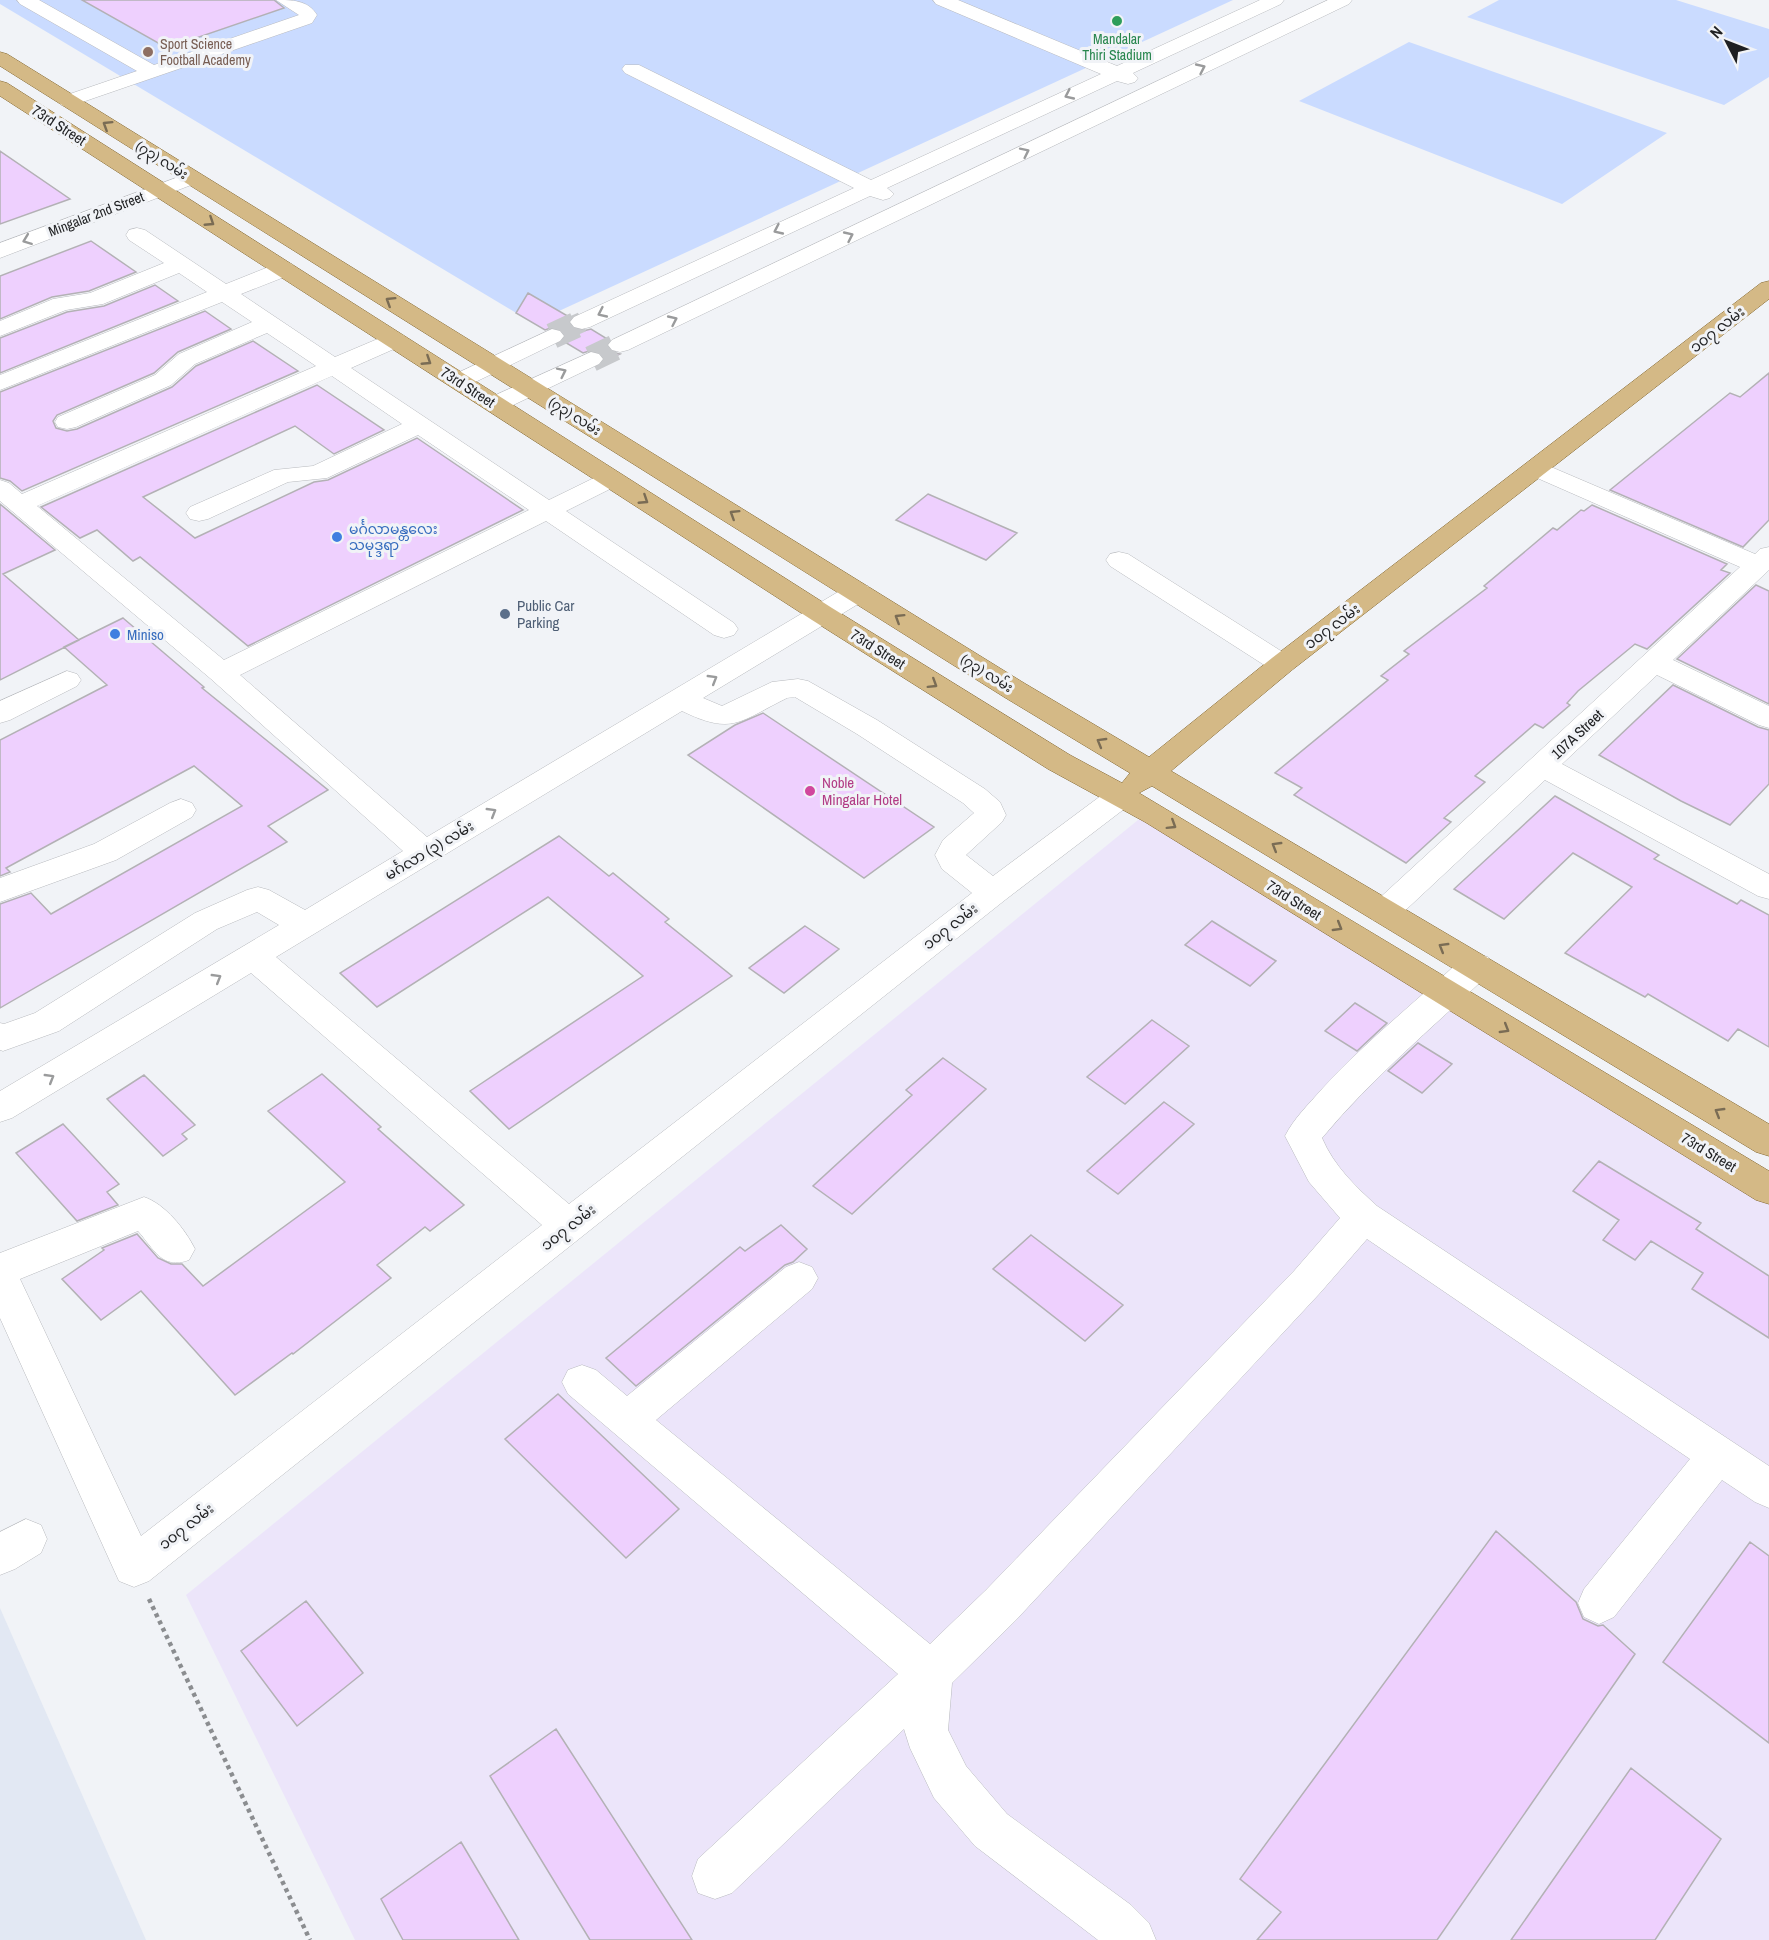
<svg xmlns="http://www.w3.org/2000/svg" width="1769" height="1940" viewBox="0 0 1769 1940" font-family="'Archivo Narrow','Noto Sans Myanmar',sans-serif">
<style>
.built{fill:#e2e8f3}
.education{fill:#ece5fa}
.green{fill:#cadbff}
.building{fill:#eed0fe;stroke:#b3b1b5;stroke-width:1.5}
.lines{fill:none;stroke-linecap:round;stroke-linejoin:round}
.minor-tunnel-far1{stroke:#c7c9cc;stroke-width:20;stroke-dasharray:20 10;stroke-linecap:butt}
.minor-tunnel{stroke:#c7c9cc;stroke-width:26;stroke-dasharray:26 13;stroke-linecap:butt}
.minor-casing{stroke:#b8babe;stroke-width:1}
.major-casing{stroke:#82662f;stroke-width:1}
.path{stroke:#8b8d90;stroke-width:4.5;stroke-dasharray:4 4;stroke-linecap:butt}
.minor{fill:#fff;fill-rule:evenodd}
.major{fill:#d4b986;fill-rule:evenodd}
.oneway{stroke:#9a9b9c}
.oneway2{stroke:#7a6c54}
.leisure-dot{fill:#2e9e5b;stroke:#f1f3f7;stroke-width:2}
.education-dot{fill:#8d6e63;stroke:#f1f3f7;stroke-width:2}
.shop-dot{fill:#3f7fe0;stroke:#f1f3f7;stroke-width:2}
.service-dot{fill:#5c6f8a;stroke:#f1f3f7;stroke-width:2}
.hotel-dot{fill:#d1479c;stroke:#f1f3f7;stroke-width:2}
.labels{text-anchor:middle;dominant-baseline:central;stroke-width:6;stroke-linejoin:round;paint-order:stroke}
.far-leisure-label{font-size:14px;fill:#27864d;stroke:#f1f3f7}
.far-education-label{font-size:14px;fill:#785e54;stroke:#f1f3f7;text-anchor:start}
.far-street-label{font-size:14px;fill:#1f2022;stroke:#f1f3f7}
.far-shop-label{font-size:14px;fill:#366cbe;stroke:#f1f3f7;text-anchor:start}
.street-label{font-size:15px;fill:#1f2022;stroke:#f1f3f7}
.service-label{font-size:15px;fill:#4e5e75;stroke:#f1f3f7;text-anchor:start}
.shop-label{font-size:15px;fill:#366cbe;stroke:#f1f3f7;text-anchor:start}
.hotel-label{font-size:15px;fill:#b23c85;stroke:#f1f3f7;text-anchor:start}
</style>
<rect width="100%" height="100%" fill="#f1f3f7"/>
<!-- built -->
<path class="built" d="M0 1608 146 1940H0Z"/>
<!-- education -->
<path class="education" d="M1154 807 1769 1182V1940H355L186 1595Z"/>
<!-- green -->
<path class="green" d="M0 0H1233L533 323 0 4Z
M1499 0H1676L1769 29V77L1724 105 1467 17Z
M1409 42 1667 133 1562 204 1299 101Z"/>
<!-- building -->
<path class="building" d="M82 0H274L284 8 167 48Z
M0 151 70 199 0 224Z
M91 241 136 272 89 291 52 297 0 319V276Z
M155 285 178 301 0 373V338L67 312 104 306Z
M528 293 571 318 568 322 573 329 583 331 591 329 609 340 606 346 611 352 620 354 603 362 605 359 600 352 592 350 583 353 563 341 566 336 561 329 553 327 545 330 516 313Z
M205 311 231 329 178 352 154 373 57 415 53 421 56 428 67 431 77 429 172 387 196 366 253 341 298 371 22 491 10 481 0 478V392Z
M1769 373V520L1743 547 1610 490 1730 393 1740 397Z
M317 385 384 430 334 454 295 426 143 497 195 538 314 482 328 480 417 438 523 510 248 646 140 557 133 561 97 530 80 538 41 507Z
M928 494 1017 533 986 560 896 520Z
M0 504 55 550 3 574 79 640 0 680Z
M1592 505 1727 564 1721 570 1730 573 1647 649 1635 644 1578 691 1567 703 1570 705 1543 728 1535 724 1475 776 1485 782 1444 818 1451 822 1406 863 1294 795 1302 788 1275 773 1388 680 1381 676 1409 654 1404 651 1487 588 1484 586 1553 528 1557 530 1581 510 1584 511Z
M1756 585 1769 591V704L1677 659Z
M123 618 204 687 202 688 328 790 268 826 287 842 0 1008V904L31 893 51 914 242 806 194 766 6 868 10 872 0 876V740L107 685 64 647Z
M1673 685 1758 727 1769 730V784L1730 825 1681 801 1599 755Z
M763 713 934 827 864 878 688 755 735 725Z
M1555 796 1659 855 1654 859 1737 904 1741 900 1769 915V1047L1738 1029 1728 1041 1648 994 1645 997 1565 953 1632 887 1573 853 1504 919 1454 889Z
M559 836 609 876 613 873 669 919 665 922 732 976 509 1129 470 1091 643 976 548 897 377 1007 340 973Z
M1212 921 1276 961 1250 986 1185 945Z
M805 926 839 949 784 993 749 968Z
M1355 1003 1387 1023 1357 1051 1325 1031Z
M1152 1020 1189 1046 1125 1104 1087 1077Z
M1418 1043 1452 1064 1422 1093 1388 1071Z
M943 1058 986 1089 852 1214 813 1186 912 1095 906 1090Z
M322 1074 381 1127 378 1129 464 1205 430 1231 425 1227 377 1265 391 1278 293 1354 292 1353 235 1395 141 1291 101 1320 62 1279 104 1250 102 1248 137 1234 158 1258 171 1264H182L203 1286 345 1182 268 1111Z
M144 1075 195 1125 182 1134 187 1139 163 1156 107 1099Z
M1164 1102 1194 1124 1118 1194 1087 1171Z
M63 1124 119 1184 107 1192 118 1205 77 1221 16 1153Z
M1599 1161 1701 1223 1696 1229 1769 1276V1338L1692 1289 1703 1273 1651 1241 1635 1260 1603 1240 1619 1220 1573 1191Z
M781 1225 807 1249 793 1262 785 1265 636 1386 606 1358 740 1247 745 1251Z
M1031 1235 1123 1305 1085 1341 993 1269Z
M558 1394 679 1509 626 1558 505 1439Z
M1496 1531 1576 1602 1583 1619 1598 1626 1603 1625 1635 1654 1437 1940H1257L1281 1912 1240 1879Z
M1750 1542 1769 1556V1743L1663 1662Z
M306 1601 363 1673 297 1726 241 1651Z
M556 1729 692 1940H590L490 1776Z
M1631 1768 1721 1839 1655 1940H1511Z
M461 1842 519 1940H403L381 1899Z"/>
<g class="lines">
<!-- minor-tunnel-far1 -->
<path class="minor-tunnel-far1" d="M573 326 582 322"/>
<!-- minor-tunnel -->
<path class="minor-tunnel" d="M552 336 576 325
M591 359 620 345"/>
<defs>
<path id="minor" d="M17 0H39L154 65 299 15 276 0C292 0 308 0 317 15L312 23 68 107 61 105 58 101 61 97 137 71 20 4Z
M933 0H958L1117 66 1260 0H1284L1281 4 1133 73 1138 78 1135 82 1128 84 1117 81 887 188 894 194 890 198 883 200 870 196 590 327 582 329 574 327 570 322 574 317 854 188 625 73 622 69 625 65H639L871 180 1101 74 936 4Z
M1328 0H1352L1349 4 628 350 620 352 612 350 608 345 612 340Z
M192 172 199 174 202 178 199 182 0 258V243Z
M137 228 145 230 226 284 276 264 284 262 292 264 295 269 292 274 241 294 335 357 387 335 395 333 403 335 407 340 403 345 351 368 549 500 602 474 611 471 620 474 624 479 620 484 566 511 734 623 738 629 734 635 724 638 714 635 546 521 240 675 427 837 848 586 858 584 868 586 872 592 868 598 703 698 722 706 772 682 798 679 808 681 877 720 985 789 1000 802 1006 815 1002 822 966 855 993 876 1110 789 1121 786 1132 789 1136 796 1132 803 1005 900 149 1581 134 1587 119 1581 0 1318V1253L144 1197C165 1204 185 1229 195 1249L189 1260C162 1270 154 1249 138 1231L20 1279 141 1536 542 1225 251 973 12 1118 0 1122V1091L279 925 257 912 217 929 59 1031 3 1051 0 1050V1023L4 1024 35 1013 195 913 247 890 258 887 269 890 305 910 403 851 211 679 0 501V480L9 483 22 494 316 366 267 333 195 364 171 385 76 427 67 429 58 427 55 422 58 417 155 375 179 354 252 322 222 302 0 390V375L207 292 179 273 103 304 66 310 0 336V321L53 299 90 293 164 263 129 240 126 235 129 230ZM332 376 402 424 313 466 274 470 190 507 186 513 190 519 199 521 208 519 288 482 327 478 418 435 529 510 224 660 37 506ZM795 697 857 734 963 803 974 813 943 840 935 855 942 869 972 893 569 1204 276 957 682 711C733 736 740 721 787 698Z
M552 329 560 331 564 336 560 341 467 386 459 388 451 386 447 381 451 376Z
M591 352 599 354 603 359 599 364 505 409 496 411 487 409 484 404 487 399Z
M1537 461 1755 554 1760 549 1769 547V570L1673 660 1769 706V728L1759 725 1657 675 1562 764 1769 874V899L1758 896 1545 780 1395 920 1384 924 1373 920 1368 912 1373 904 1740 567 1528 474 1524 469 1528 464Z
M1119 552 1128 554 1292 658 1296 664 1292 670 1282 673 1272 670 1110 566 1106 560 1110 554Z
M67 671 77 674 81 680 77 686 10 720 0 723V701Z
M181 799 192 803 196 810 192 817 116 860 0 902V878L94 844 170 803Z
M1476 954 1488 957 1492 966 1488 975C1431 1029 1372 1078 1322 1138 1334 1166 1355 1186 1377 1206L1769 1466V1508L1755 1502 1722 1480 1614 1617 1599 1624 1584 1617 1578 1603 1584 1589 1690 1459 1367 1239 1320 1293 1016 1620 952 1683 948 1730 966 1766 1007 1814 1131 1905 1149 1923 1156 1940H1098L975 1846 934 1798 910 1748 904 1729 732 1893 715 1899 698 1893 692 1876 698 1859 898 1674 568 1394 562 1382 568 1370 582 1365 596 1370 627 1396 786 1267 799 1262 812 1267 818 1278 812 1289 656 1420 930 1644 986 1590 1294 1271 1340 1218 1309 1182 1285 1136C1294 1118 1309 1104 1322 1089 1366 1041 1417 1001 1464 957Z
M26 1519 41 1525 47 1539 41 1553 15 1569 0 1575V1532Z"/>
<path id="major" d="M0 52 7 54 1024 683 1149 757 1272 658 1761 283 1769 281V299L1292 670 1171 771 1769 1124V1156L1756 1152 1152 786 1139 793 1769 1171V1204L1756 1200 1145 822 1048 769 812 620 0 96V81L7 83 832 608 1070 755 1122 783 1130 773 1004 697 0 66Z"/>
</defs>
<!-- minor casing -->
<use href="#minor" class="minor-casing"/>
<!-- major casing -->
<use href="#major" class="major-casing"/>
<!-- path -->
<path class="path" d="M149 1599 310 1940"/>
<!-- minor -->
<use href="#minor" class="minor"/>
<!-- major -->
<use href="#major" class="major"/>
</g>
<!-- one-way arrows -->
<defs><path id="oneway-chevron" d="M-2-3.5L2.5 0L-2 3.5" fill="none" stroke-width="1.6" stroke-linecap="round" stroke-linejoin="round" transform="scale(1.5)"/></defs>
<g class="oneway">
<use href="#oneway-chevron" transform="translate(1201 68) rotate(-25)"/>
<use href="#oneway-chevron" transform="translate(1069 95) rotate(155)"/>
<use href="#oneway-chevron" transform="translate(1025 152) rotate(-26)"/>
<use href="#oneway-chevron" transform="translate(778 230) rotate(155)"/>
<use href="#oneway-chevron" transform="translate(849 236) rotate(-25)"/>
<use href="#oneway-chevron" transform="translate(27 240) rotate(159)"/>
<use href="#oneway-chevron" transform="translate(602 313) rotate(155)"/>
<use href="#oneway-chevron" transform="translate(673 320) rotate(-25)"/>
<use href="#oneway-chevron" transform="translate(562 372) rotate(-26)"/>
<use href="#oneway-chevron" transform="translate(713 679) rotate(-31)"/>
<use href="#oneway-chevron" transform="translate(492 812) rotate(-31)"/>
<use href="#oneway-chevron" transform="translate(217 978) rotate(-31)"/>
<use href="#oneway-chevron" transform="translate(50 1078) rotate(-31)"/>
</g>
<g class="oneway2">
<use href="#oneway-chevron" transform="translate(107 125) rotate(-148)"/>
<use href="#oneway-chevron" transform="translate(210 222) rotate(33)"/>
<use href="#oneway-chevron" transform="translate(390 301) rotate(-148)"/>
<use href="#oneway-chevron" transform="translate(427 361) rotate(33)"/>
<use href="#oneway-chevron" transform="translate(644 500) rotate(33)"/>
<use href="#oneway-chevron" transform="translate(734 514) rotate(-148)"/>
<use href="#oneway-chevron" transform="translate(899 618) rotate(-148)"/>
<use href="#oneway-chevron" transform="translate(933 684) rotate(32)"/>
<use href="#oneway-chevron" transform="translate(1101 742) rotate(-150)"/>
<use href="#oneway-chevron" transform="translate(1172 825) rotate(32)"/>
<use href="#oneway-chevron" transform="translate(1276 846) rotate(-149)"/>
<use href="#oneway-chevron" transform="translate(1338 927) rotate(31)"/>
<use href="#oneway-chevron" transform="translate(1443 947) rotate(-149)"/>
<use href="#oneway-chevron" transform="translate(1505 1029) rotate(31)"/>
<use href="#oneway-chevron" transform="translate(1719 1112) rotate(-149)"/>
</g>
<!-- markers -->
<circle class="leisure-dot" cx="1117" cy="21" r="6"/>
<circle class="education-dot" cx="148" cy="52" r="6"/>
<g class="shop-dot">
<circle cx="337" cy="537" r="6"/>
<circle cx="115" cy="634" r="6"/>
</g>
<circle class="service-dot" cx="505" cy="614" r="6"/>
<circle class="hotel-dot" cx="810" cy="791" r="6"/>
<g class="labels">
<!-- far-leisure labels -->
<g class="far-leisure-label">
<text x="1117" y="39">Mandalar<tspan x="1117" dy="16">Thiri Stadium</tspan></text>
</g>
<!-- far-education labels -->
<g class="far-education-label">
<text x="160" y="44">Sport Science<tspan x="160" dy="16">Football Academy</tspan></text>
</g>
<!-- far-street labels -->
<g class="far-street-label">
<text transform="translate(162 160) rotate(32)">(၇၃) လမ်း</text>
<text transform="translate(96 214) rotate(-21)">Mingalar 2nd Street</text>
<text transform="translate(575 416) rotate(32)">(၇၃) လမ်း</text>
<text transform="translate(987 673) rotate(32)">(၇၃) လမ်း</text>
</g>
<!-- far-shop labels -->
<g class="far-shop-label">
<text x="349" y="529">မင်္ဂလာမန္တလေး<tspan x="349" dy="16">သမုဒ္ဒရာ</tspan></text>
</g>
<!-- street labels -->
<g class="street-label">
<text transform="translate(59 125) rotate(33)">73rd Street</text>
<text transform="translate(1717 329) rotate(-38)">၁၀၇ လမ်း</text>
<text transform="translate(468 387) rotate(33)">73rd Street</text>
<text transform="translate(1332 626) rotate(-37)">၁၀၇ လမ်း</text>
<text transform="translate(878 649) rotate(32)">73rd Street</text>
<text transform="translate(1577 734) rotate(-43)">107A Street</text>
<text transform="translate(429 850) rotate(-31)">မင်္ဂလာ (၃) လမ်း</text>
<text transform="translate(1294 900) rotate(32)">73rd Street</text>
<text transform="translate(950 926) rotate(-38)">၁၀၇ လမ်း</text>
<text transform="translate(1709 1152) rotate(31)">73rd Street</text>
<text transform="translate(568 1227) rotate(-38)">၁၀၇ လမ်း</text>
<text transform="translate(186 1526) rotate(-38)">၁၀၇ လမ်း</text>
</g>
<!-- service labels -->
<g class="service-label">
<text x="517" y="605">Public Car<tspan x="517" dy="17">Parking</tspan></text>
</g>
<!-- shop labels -->
<g class="shop-label">
<text x="127" y="634">Miniso</text>
</g>
<!-- hotel labels -->
<g class="hotel-label">
<text x="822" y="782">Noble<tspan x="822" dy="17">Mingalar Hotel</tspan></text>
</g>
</g>
<!-- north arrow -->
<g transform="translate(1727 42) rotate(312)" stroke="#f1f3f7" stroke-width="4.5" paint-order="stroke">
<path d="M0-4.5L10 22L0 15L-10 22Z" fill="#1f2022"/>
<text y="-9" font-size="16" font-weight="bold" text-anchor="middle" fill="#1f2022">N</text>
</g>
</svg>
